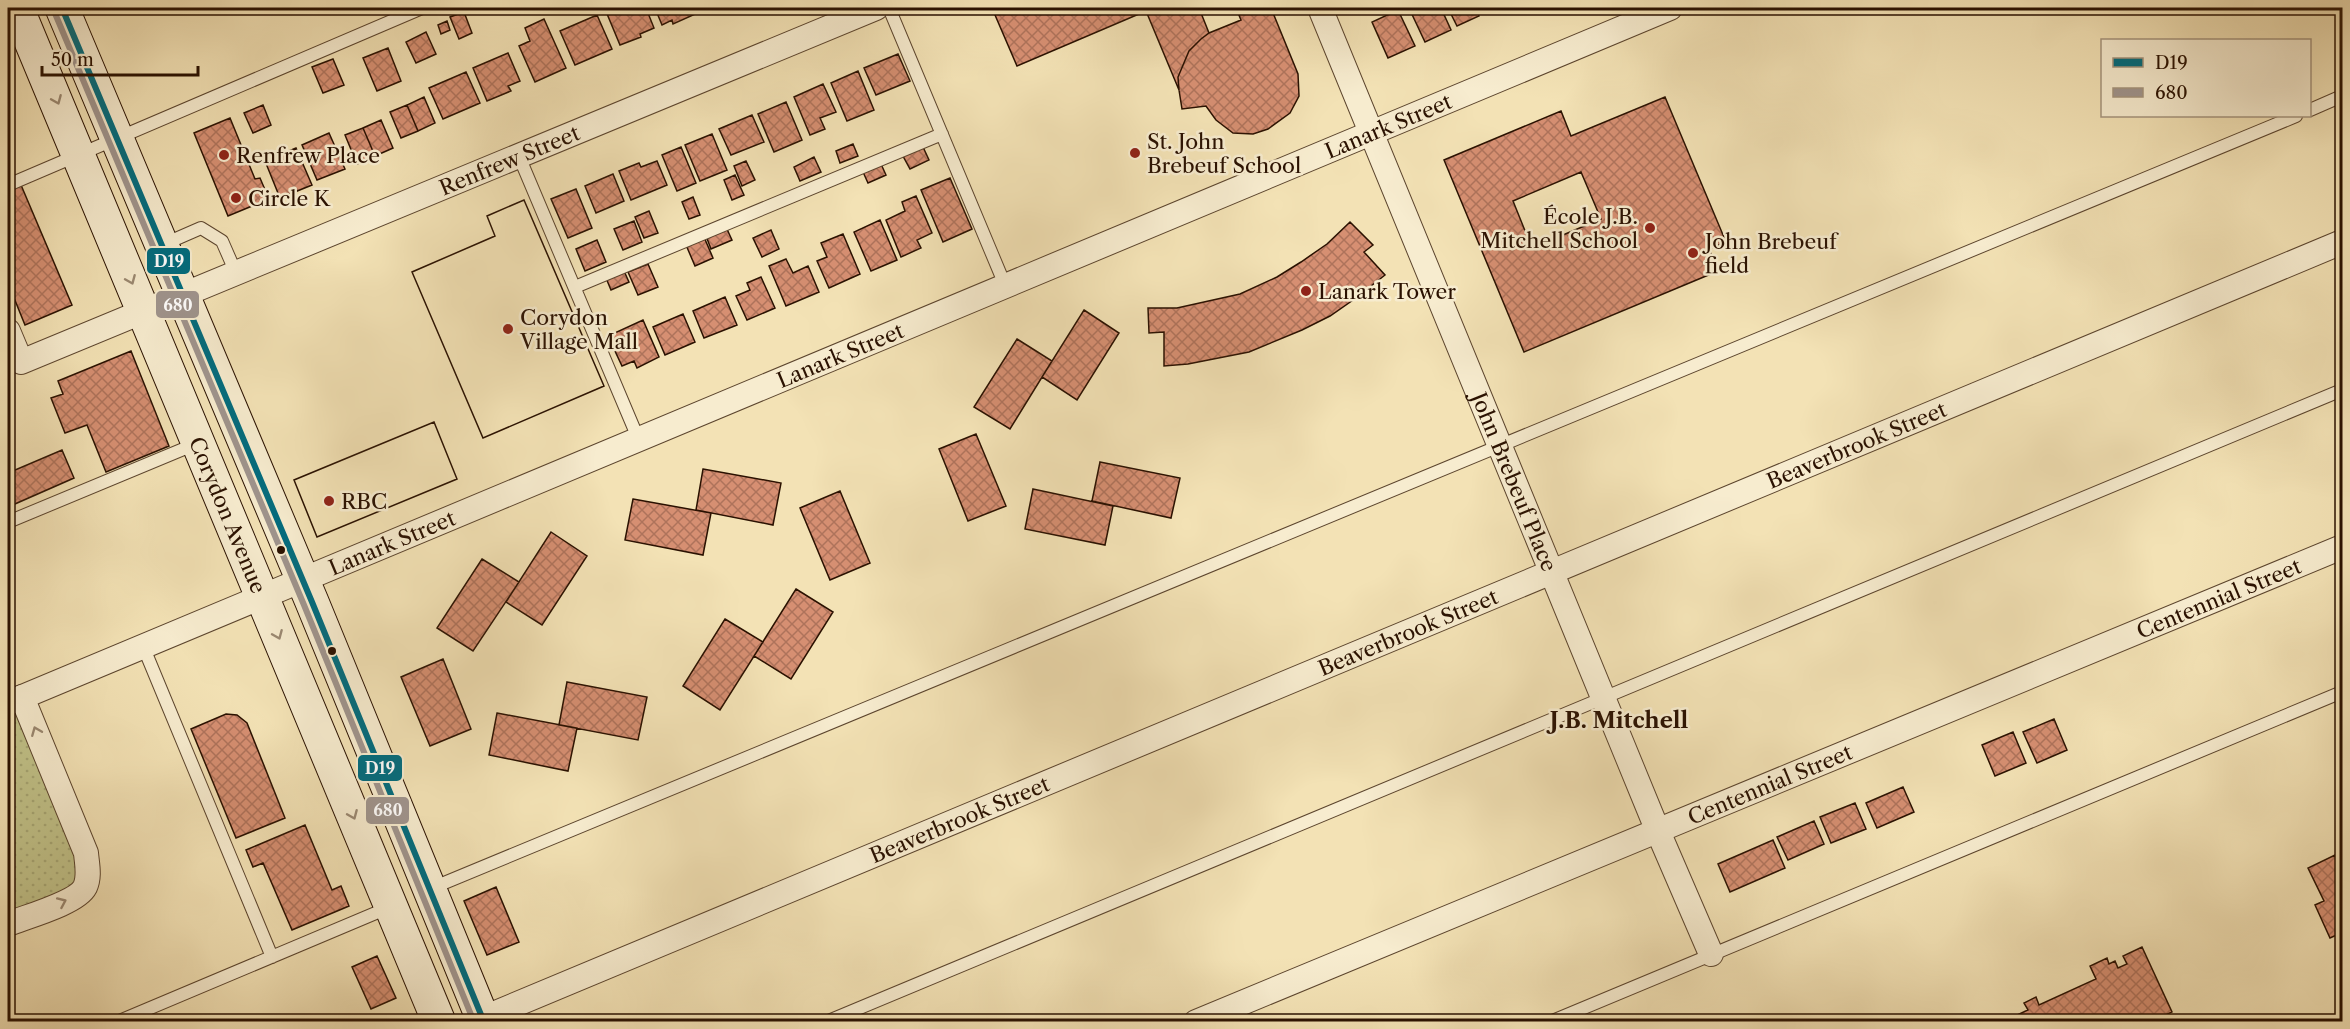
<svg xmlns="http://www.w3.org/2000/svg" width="2350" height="1029" viewBox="0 0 2350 1029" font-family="'Libre Caslon Text',serif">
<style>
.grass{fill:url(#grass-dots);stroke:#766a45;stroke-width:1.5}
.building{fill:url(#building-cross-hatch);stroke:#2a1101;stroke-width:1.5;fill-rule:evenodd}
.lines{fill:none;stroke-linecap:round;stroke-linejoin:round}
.service-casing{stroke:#5c452e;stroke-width:14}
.minor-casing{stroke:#5c452e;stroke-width:26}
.secondary-casing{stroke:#2a1101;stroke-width:35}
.service{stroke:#f7eccf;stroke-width:12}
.minor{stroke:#f7eccf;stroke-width:24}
.secondary{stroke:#f7eccf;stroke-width:33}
.bus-1-casing{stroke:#f7eccf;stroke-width:10}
.bus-2-casing{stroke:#f7eccf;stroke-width:10}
.bus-1{stroke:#026c7e;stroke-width:6}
.bus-2{stroke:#9f948d;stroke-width:6}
.oneway{stroke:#9b8972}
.poi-dot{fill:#8f2418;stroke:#f7eccf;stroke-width:2}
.bus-dot{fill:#2a1101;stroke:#f7eccf;stroke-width:2}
.labels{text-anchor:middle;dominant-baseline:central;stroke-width:5;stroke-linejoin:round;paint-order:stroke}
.street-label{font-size:21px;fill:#2a1101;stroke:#f7eccf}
.poi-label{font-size:21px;fill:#2a1101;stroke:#f7eccf;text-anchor:start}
.neighbourhood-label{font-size:22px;font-weight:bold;fill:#2a1101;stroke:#f7eccf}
.line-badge{stroke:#f7eccf;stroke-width:2}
.badge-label{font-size:16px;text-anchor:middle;font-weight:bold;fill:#fff}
</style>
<defs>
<pattern id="grass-dots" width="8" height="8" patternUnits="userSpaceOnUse" patternTransform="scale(1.5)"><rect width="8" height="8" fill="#c1c289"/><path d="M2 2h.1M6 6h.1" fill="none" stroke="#a6a674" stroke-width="1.8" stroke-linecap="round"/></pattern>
<pattern id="building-cross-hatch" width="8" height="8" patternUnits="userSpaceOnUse" patternTransform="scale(1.5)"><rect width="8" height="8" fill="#d68f72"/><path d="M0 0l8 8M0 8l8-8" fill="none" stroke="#ae735b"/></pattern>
</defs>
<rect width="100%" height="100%" fill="#f3e2b5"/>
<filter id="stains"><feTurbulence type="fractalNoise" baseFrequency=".00333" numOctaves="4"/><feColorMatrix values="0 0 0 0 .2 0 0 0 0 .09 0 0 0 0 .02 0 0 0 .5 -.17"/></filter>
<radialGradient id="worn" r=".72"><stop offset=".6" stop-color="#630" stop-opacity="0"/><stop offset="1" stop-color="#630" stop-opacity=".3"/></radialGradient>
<!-- grass -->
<path class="grass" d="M22 697 89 875 8 924V703Z"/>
<!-- building -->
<path class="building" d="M609 8H646L654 28 640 34 641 37 620 45 605 9Z
M655 8H698L700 12 673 24 672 20 662 25Z
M992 8H1199L1209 33 1201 39 1189 51 1178 77 1179 90 1146 11 1017 66Z
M1236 8H1271L1298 74 1299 96 1290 113 1268 129 1253 134 1233 133 1216 120 1206 106 1182 109 1179 90 1178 77 1189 51 1201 39 1209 33 1241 20Z
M1409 8H1441L1451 30 1425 42Z
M1448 8H1475L1479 16 1457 26Z
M1398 10 1415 46 1388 58 1372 22Z
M464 12 472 33 459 39 450 17Z
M597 15 612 49 575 65 560 31Z
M544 19 566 68 535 82 519 46 530 41 525 28Z
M447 21 450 30 441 34 438 25Z
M426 32 436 54 416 63 406 42Z
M388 48 401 81 377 91 363 58Z
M508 53 520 81 508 86 511 91 487 101 473 68Z
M898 54 910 81 876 95 864 68Z
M333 59 344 85 323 93 312 67Z
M858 71 874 110 847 121 831 83Z
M466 72 480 103 443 119 429 88Z
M823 84 836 112 820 118 825 129 810 135 794 97Z
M424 97 435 123 418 131 407 105Z
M1665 97 1726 242 1709 249 1718 271 1524 352 1444 160 1561 111 1571 136ZM1581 172 1601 219 1532 248 1513 201Z
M786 102 802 140 774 152 758 114Z
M263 105 271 125 253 133 244 113Z
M407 105 418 131 401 138 390 112Z
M752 115 764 142 731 155 719 129Z
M230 118 255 179 260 178 269 199 228 216 194 133Z
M381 120 393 148 375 156 363 128Z
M363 128 375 156 357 164 345 135Z
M329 133 345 169 317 180 302 145Z
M712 134 727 170 700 181 685 145Z
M853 144 858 156 840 163 836 151Z
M681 147 696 183 677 191 662 155Z
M923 147 929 160 910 169 903 156Z
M296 148 312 185 280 198 265 161Z
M814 157 821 172 800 181 794 167Z
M657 161 667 185 631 200 619 171 639 163 641 167Z
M746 161 755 180 742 186 734 166Z
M881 164 886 175 868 183 863 172Z
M613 174 624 201 596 213 585 186Z
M735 175 744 195 732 200 724 180Z
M950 178 972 229 943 242 921 190Z
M21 185 72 305 25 325 8 283V191Z
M576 189 592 228 568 238 551 199Z
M916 196 932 233 917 240 921 248 901 257 886 220 905 211 902 202Z
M693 197 700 215 689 219 682 202Z
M524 200 604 386 483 438 412 272 495 236 487 216Z
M524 200 604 386 483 438 412 272 495 236 487 216Z
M649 211 658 233 644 238 635 217Z
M880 220 897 260 871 271 854 232Z
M634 221 642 242 623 250 614 229Z
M1350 222 1373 245 1364 252 1385 275 1356 298 1330 316 1302 330 1249 352 1188 364 1164 366V332L1149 333 1148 308H1177L1240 294 1277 277 1301 262 1327 244Z
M726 227 732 240 711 249 706 236Z
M771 230 779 249 762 257 753 238Z
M843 234 860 274 829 288 817 261 827 257 821 243Z
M704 237 713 258 695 266 686 245Z
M597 240 606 262 585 271 576 249Z
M786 259 793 273 808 266 819 292 786 306 769 266Z
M648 264 658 287 638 295 628 272Z
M624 271 629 282 611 290 606 278Z
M761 277 775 308 747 320 736 296 750 290 747 283Z
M725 297 737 325 704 338 693 311Z
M1084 310 1119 333 1077 400 1042 377Z
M683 314 695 342 665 355 653 327Z
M643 320 659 357 637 368 634 361 622 366 608 336Z
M1017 339 1052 361 1010 429 974 407Z
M131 351 169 446 106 472 87 425 65 433 51 398 63 394 58 381Z
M434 422 457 479 317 537 294 480Z
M434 422 457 479 317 537 294 480Z
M976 434 1006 506 968 521 939 449Z
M62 450 74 478 8 507V473Z
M1100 462 1180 478 1171 518 1092 501Z
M703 469 781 483 773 525 696 510Z
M1033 489 1113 506 1105 545 1025 529Z
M840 491 870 563 830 580 800 508Z
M633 499 711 513 703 555 625 540Z
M551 532 587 556 542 625 506 602Z
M482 559 519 582 473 651 437 628Z
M796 589 833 612 791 679 754 656Z
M725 619 763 642 720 710 683 686Z
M443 659 471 729 430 746 401 677Z
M567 682 647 697 638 740 559 725Z
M497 713 577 728 568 771 489 755Z
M226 714 237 715 247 723 285 818 236 838 191 729Z
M2054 719 2067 750 2037 763 2023 732Z
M2013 732 2026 763 1995 776 1982 745Z
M1903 787 1914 812 1877 828 1866 803Z
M1855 803 1866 829 1831 843 1820 817Z
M1814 821 1824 844 1788 860 1777 837Z
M305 825 332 890 341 886 349 906 292 930 263 863 253 867 246 850Z
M1773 840 1785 868 1730 892 1718 864Z
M2335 855 2339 863 2342 862V935L2341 933 2330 938 2315 905 2324 901 2308 868Z
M496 887 519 942 487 955 464 901Z
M2142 947 2172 1012 2151 1022H2002L2028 1010 2024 1003 2036 997 2039 1005 2096 979 2090 966 2107 958 2109 964 2115 961 2118 968 2127 964 2123 956Z
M377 956 396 998 371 1009 352 967Z"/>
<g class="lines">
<defs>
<path id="service" d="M889 8 1005 285
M2310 110 2342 96
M518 154 638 438
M8 185 422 8
M162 245 201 228 222 241 236 273
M575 287 942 134
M8 522 198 443
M143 646 272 957
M432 888 2296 116
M117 1022 390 907
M826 1022 2342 390
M1550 1022 2342 692"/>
<g id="minor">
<path id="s1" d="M1320 8 1657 829 1711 954"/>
<path id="s2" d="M8 331 21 362 876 8"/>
<path id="s3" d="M8 703 1670 8"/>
<path d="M8 924C25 917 77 903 85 887 90 876 87 865 86 853L22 697"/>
<path id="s4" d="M474 1022 2342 242"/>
<path id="s5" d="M1196 1022 2342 547"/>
</g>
<g id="secondary">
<path id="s6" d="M17 8 439 1022"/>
<path d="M62 8 312 602 484 1022"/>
</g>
</defs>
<!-- service casing -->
<use href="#service" class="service-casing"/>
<!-- minor casing -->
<use href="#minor" class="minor-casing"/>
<!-- secondary casing -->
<use href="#secondary" class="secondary-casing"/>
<!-- service -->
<use href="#service" class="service"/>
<!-- minor -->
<use href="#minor" class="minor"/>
<!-- secondary -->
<use href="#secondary" class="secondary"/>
<defs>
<path id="bus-1" d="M62 8 312 602 484 1022"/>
<path id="bus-2" d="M54 11 304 605 474 1022"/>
</defs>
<!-- bus-1 casing -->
<use href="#bus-1" class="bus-1-casing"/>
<!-- bus-2 casing -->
<use href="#bus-2" class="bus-2-casing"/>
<!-- bus-1 -->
<use href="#bus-1" class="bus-1"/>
<!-- bus-2 -->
<use href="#bus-2" class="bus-2"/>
</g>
<!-- one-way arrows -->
<defs><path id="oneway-chevron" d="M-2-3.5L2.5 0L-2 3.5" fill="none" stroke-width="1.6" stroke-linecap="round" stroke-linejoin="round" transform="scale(1.5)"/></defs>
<g class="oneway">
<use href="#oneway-chevron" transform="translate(57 100) rotate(67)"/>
<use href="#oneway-chevron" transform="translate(131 280) rotate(67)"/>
<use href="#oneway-chevron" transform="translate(278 635) rotate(67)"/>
<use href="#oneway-chevron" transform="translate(36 731) rotate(-112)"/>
<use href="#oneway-chevron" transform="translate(353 815) rotate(67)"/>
<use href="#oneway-chevron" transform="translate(62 902) rotate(-24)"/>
</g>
<!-- markers -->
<g class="poi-dot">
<circle cx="1135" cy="153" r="6"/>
<circle cx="224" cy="155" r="6"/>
<circle cx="236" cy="198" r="6"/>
<circle cx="1650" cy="228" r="6"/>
<circle cx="1693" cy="253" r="6"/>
<circle cx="1306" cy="291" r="6"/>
<circle cx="508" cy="329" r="6"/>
<circle cx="329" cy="501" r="6"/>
</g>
<g class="bus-dot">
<circle cx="281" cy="550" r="5"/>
<circle cx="332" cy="651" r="5"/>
</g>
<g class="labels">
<!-- street labels -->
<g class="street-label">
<text stroke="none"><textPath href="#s3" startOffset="1496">Lanark Street</textPath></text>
<text stroke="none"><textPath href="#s2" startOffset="562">Renfrew Street</textPath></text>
<text stroke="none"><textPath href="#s3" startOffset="902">Lanark Street</textPath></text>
<text stroke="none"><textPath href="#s4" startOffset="1498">Beaverbrook Street</textPath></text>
<text stroke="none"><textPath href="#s1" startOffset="512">John Brebeuf Place</textPath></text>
<text stroke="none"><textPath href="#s6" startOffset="549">Corydon Avenue</textPath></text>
<text stroke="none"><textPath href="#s3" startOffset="416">Lanark Street</textPath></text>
<text stroke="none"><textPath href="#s5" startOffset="1107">Centennial Street</textPath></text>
<text stroke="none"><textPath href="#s4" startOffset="1012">Beaverbrook Street</textPath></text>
<text stroke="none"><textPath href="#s5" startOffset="621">Centennial Street</textPath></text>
<text stroke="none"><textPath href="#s4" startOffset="526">Beaverbrook Street</textPath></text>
</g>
<!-- poi labels -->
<g class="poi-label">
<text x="1147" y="141">St. John<tspan x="1147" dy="24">Brebeuf School</tspan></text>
<text x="236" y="155">Renfrew Place</text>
<text x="248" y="198">Circle K</text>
<text x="1638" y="216" text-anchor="end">École J.B.<tspan x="1638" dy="24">Mitchell School</tspan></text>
<text x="1705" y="241">John Brebeuf<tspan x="1705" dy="24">field</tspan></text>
<text x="1318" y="291">Lanark Tower</text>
<text x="520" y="317">Corydon<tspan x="520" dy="24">Village Mall</tspan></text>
<text x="341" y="501">RBC</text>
</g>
<!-- neighbourhood labels -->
<g class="neighbourhood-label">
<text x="1619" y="720">J.B. Mitchell</text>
</g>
</g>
<g class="line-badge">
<rect x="146" y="247" width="45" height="28" rx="6" fill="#026c7e"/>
<rect x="155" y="290" width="45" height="29" rx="6" fill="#9f948d"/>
<rect x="357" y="754" width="46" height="28" rx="6" fill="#026c7e"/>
<rect x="365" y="796" width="45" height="29" rx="6" fill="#9f948d"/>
</g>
<g class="badge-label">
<text x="169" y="267">D19</text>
<text x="178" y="311">680</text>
<text x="380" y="774">D19</text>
<text x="388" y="816">680</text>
</g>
<!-- margin -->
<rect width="2350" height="1029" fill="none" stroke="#f3e2b5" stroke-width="30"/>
<rect x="9" y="9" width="2332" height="1011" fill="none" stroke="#2a1101" stroke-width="3"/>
<rect x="15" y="15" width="2320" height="999" fill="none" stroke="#2a1101" stroke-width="1.5"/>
<!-- legend -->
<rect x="2101" y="39" width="210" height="78" fill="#f7eccf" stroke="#a5947d" stroke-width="1.5"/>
<rect x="2113" y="58" width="30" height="9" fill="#026c7e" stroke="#a5947d" stroke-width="1.5"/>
<text x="2155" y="69" font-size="18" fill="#2a1101">D19</text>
<rect x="2113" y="88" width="30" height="9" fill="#9f948d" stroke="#a5947d" stroke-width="1.5"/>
<text x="2155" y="99" font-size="18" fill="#2a1101">680</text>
<!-- scale -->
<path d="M42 66v9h156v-9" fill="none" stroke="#2a1101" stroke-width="3"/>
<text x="51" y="66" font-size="18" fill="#2a1101" stroke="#f7eccf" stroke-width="4.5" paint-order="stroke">50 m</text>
<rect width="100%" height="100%" filter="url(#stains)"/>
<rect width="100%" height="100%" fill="url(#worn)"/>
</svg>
